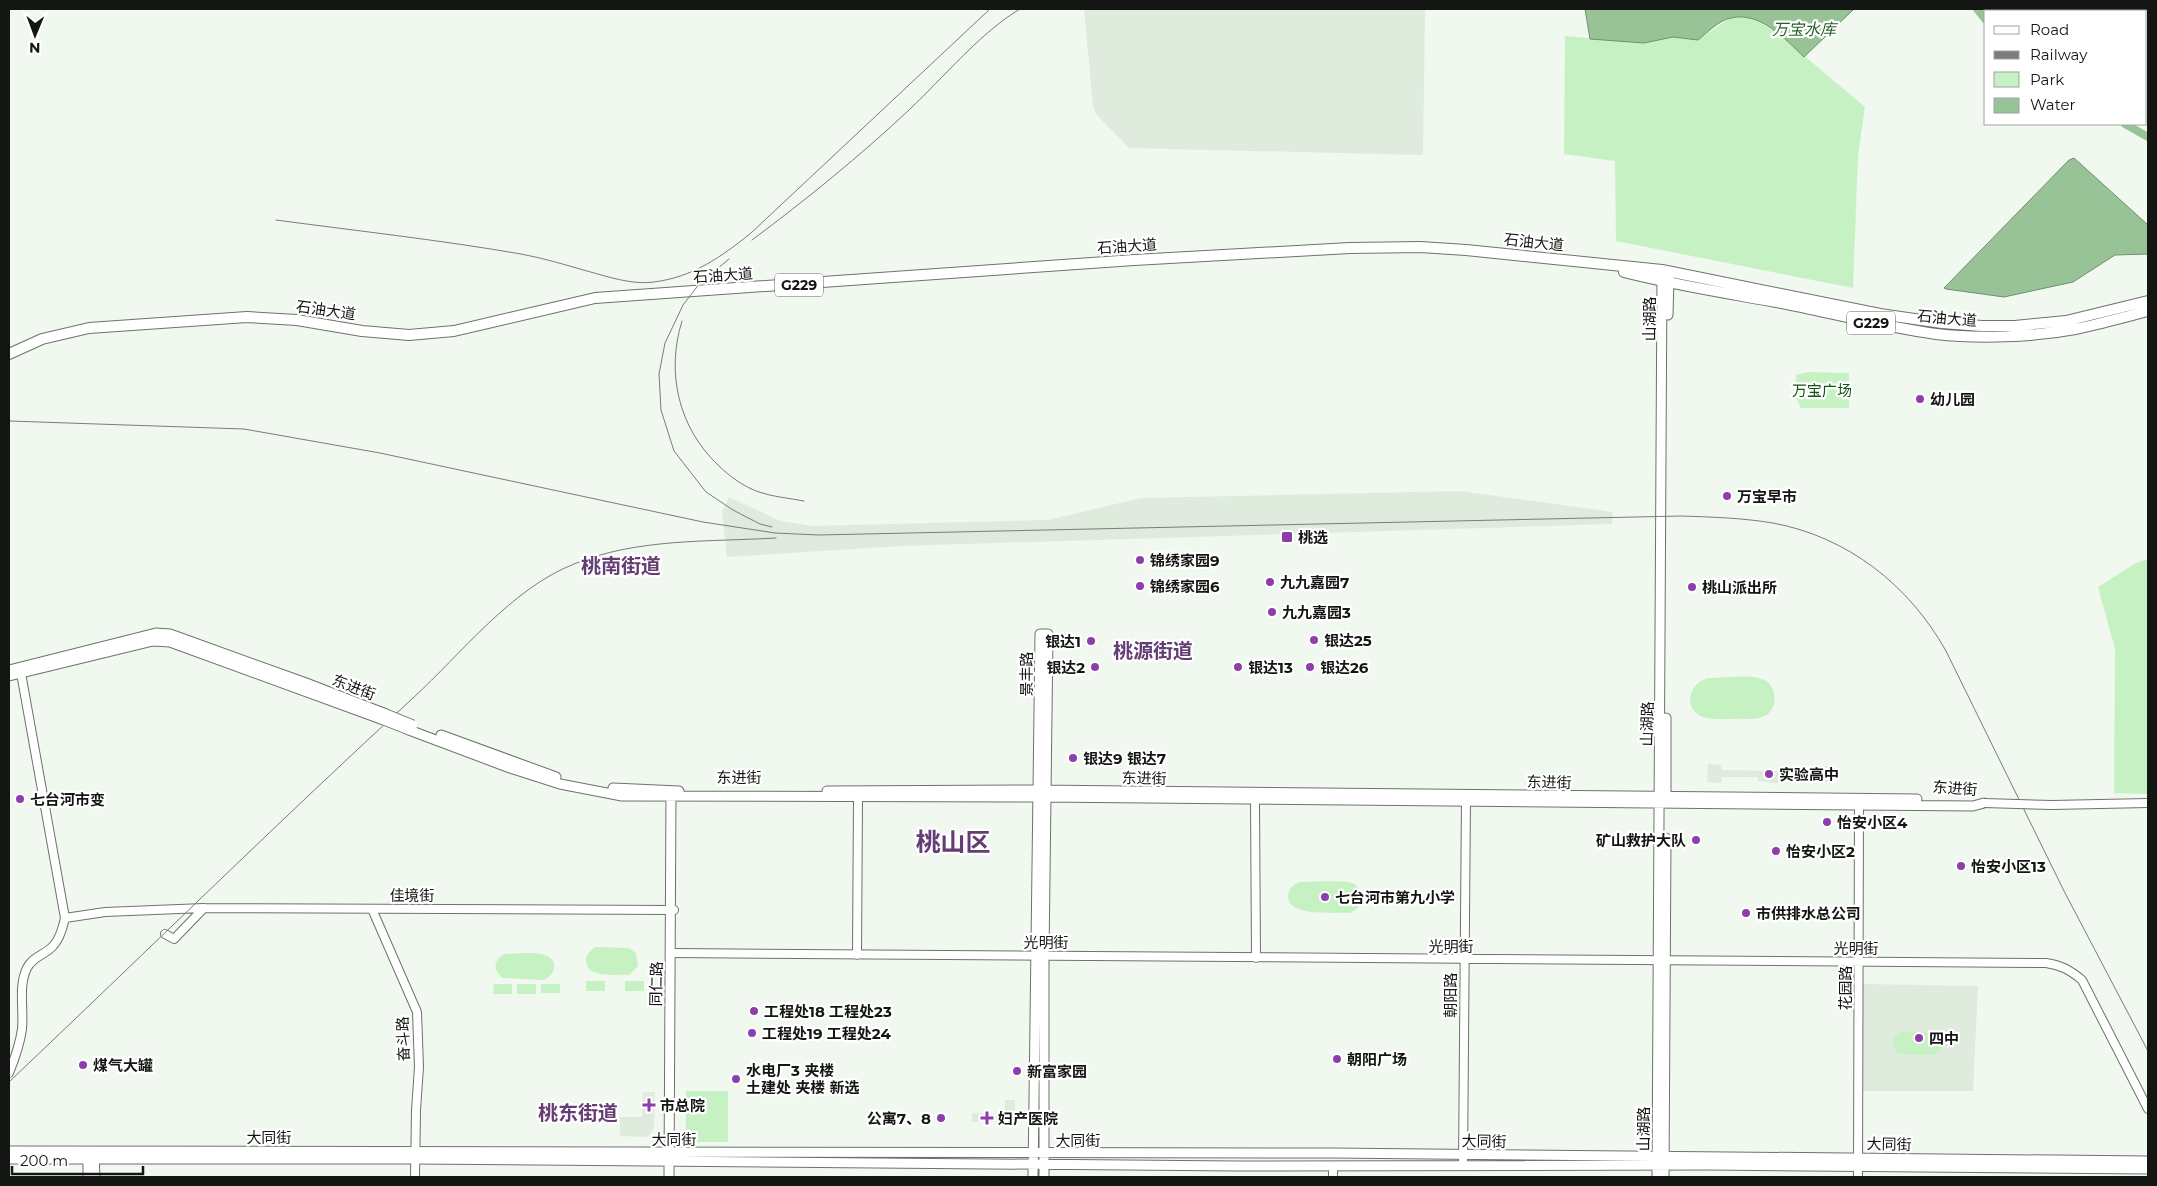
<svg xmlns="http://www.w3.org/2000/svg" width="2157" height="1186" viewBox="0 0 2157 1186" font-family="Montserrat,'Noto Sans SC',sans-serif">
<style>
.built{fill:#deebdd}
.green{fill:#c6f2c3}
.water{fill:#98c396;stroke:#708f6f}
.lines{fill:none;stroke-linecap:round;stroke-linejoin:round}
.river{stroke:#98c396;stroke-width:8}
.secondary-casing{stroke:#6c736b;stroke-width:10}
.primary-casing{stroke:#6c736b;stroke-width:11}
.highway-casing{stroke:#6c736b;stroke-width:12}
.secondary{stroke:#fff;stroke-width:8}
.primary{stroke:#fff;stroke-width:9}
.highway{stroke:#fff;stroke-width:10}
.rail{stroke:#797e78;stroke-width:1}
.secondary-bridge-casing{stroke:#6c736b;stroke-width:10;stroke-linecap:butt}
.primary-bridge-casing{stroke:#6c736b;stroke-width:11;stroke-linecap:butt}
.secondary-bridge{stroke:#fff;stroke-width:8}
.primary-bridge{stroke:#fff;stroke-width:9}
.poi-dot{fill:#8e3dac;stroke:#fff;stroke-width:2}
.labels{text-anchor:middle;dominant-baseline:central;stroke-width:4.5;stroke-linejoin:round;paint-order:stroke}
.shield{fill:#fff;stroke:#5a5c5a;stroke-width:1}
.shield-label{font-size:14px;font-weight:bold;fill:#141613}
.street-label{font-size:15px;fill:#141613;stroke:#fff}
.park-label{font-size:15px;fill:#165116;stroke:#fff}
.poi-label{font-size:15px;font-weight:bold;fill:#141613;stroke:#fff;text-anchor:start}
.water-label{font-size:16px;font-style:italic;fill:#276026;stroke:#fff}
.district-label{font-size:20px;font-weight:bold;fill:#653d75;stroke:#fff}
.town-label{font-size:25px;font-weight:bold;fill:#653d75;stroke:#fff}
</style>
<rect width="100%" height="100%" fill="#f0f8ef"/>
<!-- built -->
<path class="built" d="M1084 9H1425L1423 155 1129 148 1096 114 1093 105Z
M1460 491 1613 512 1612 524 900 546 727 557 722 512 729 497 780 521 813 526 1048 520 1141 498Z
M1708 764 1722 765V770L1822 772V766H1830L1829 782H1821V779L1787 778V782L1769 783V782L1758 781V777H1722L1721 783 1707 782Z
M1862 984 1978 986 1973 1091H1862Z
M643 1092H655L654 1128 648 1137 620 1136V1117H642Z
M1005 1100H1015V1122L1010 1121 1009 1110H1005Z
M972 1113 1002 1114V1122H972Z"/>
<!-- green -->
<path class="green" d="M1751 17 1776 32 1865 107 1858 155 1853 288 1616 241 1615 161 1564 154 1565 36 1644 43 1673 37 1698 40 1730 18Z
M1808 372 1849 373V408H1801L1796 398V375Z
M2148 559V794L2114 793 2115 649 2098 587 2136 563Z
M1708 678C1722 678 1749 674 1762 679 1776 684 1779 704 1768 714 1761 719 1753 719 1745 719 1733 718 1715 721 1703 717 1682 709 1689 683 1708 678Z
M1300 882C1313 882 1341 880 1352 883 1358 885 1362 893 1361 899 1361 907 1355 911 1349 913 1334 912 1289 917 1288 897 1288 889 1293 884 1300 882Z
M595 947 629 948 636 953 638 966 629 975C617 974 587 979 586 961 586 954 590 951 595 947Z
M504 954C517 954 558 947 554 969 552 975 548 978 543 980L503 978C493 971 493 960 504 954Z
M586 981H605V991H586Z
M625 981H644V991H625Z
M494 984H512V994H493Z
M517 984H536V994H517Z
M541 984H560V993H541Z
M1902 1032 1934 1033 1941 1037 1943 1048 1934 1055 1898 1054 1892 1044 1895 1036Z
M686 1091H728V1142H686Z"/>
<!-- water -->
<path class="water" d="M1585 9H1854L1804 57C1785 39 1760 11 1731 18 1719 20 1707 33 1698 40L1673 37 1644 43 1590 39Z
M2074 158 2148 225V254L2115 255 2073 282 2004 297 1946 289 1944 288 2069 160Z"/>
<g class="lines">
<!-- river -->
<path class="river" d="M1977 9 1986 20
M2125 124 2148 137"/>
<defs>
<path id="secondary" d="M1255 800 1256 958
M2052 805 2148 803
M372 909 417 1012 419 1067 416 1110 415 1177
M65 918 105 912 204 908
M165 934 174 939 204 908 674 910
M671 953 2046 963C2061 965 2070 970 2082 980L2148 1109
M857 955 858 797
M9 1073C15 1058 20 1044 22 1029 24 1009 18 986 27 968 33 956 45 955 53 946 60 939 63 927 65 918L21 673
M1463 1165 1466 797
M1333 1166V1177
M1858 1177 1859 801"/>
<path id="primary" d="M1668 315 1669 278
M9 670 156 633 170 634 306 683 386 714
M9 676 153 641 170 642 381 719
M409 730 510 768 560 784 622 796 1046 797 1859 805 1973 806 1984 803
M441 735 556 777
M613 788 679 791
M827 791 1038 790 1917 799
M1666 802V718
M9 1151 1332 1153 2148 1161
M94 1155 95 1177
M9 1159H88V1177
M95 1159H415L1237 1166 1708 1165 2148 1169
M669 1177 671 791
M1033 1177 1040 634H1048L1044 956V1177
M1657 1177 1662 275
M1664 1177 1666 838"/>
<path id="highway" d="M1624 272C1678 286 1733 294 1787 304 1837 314 1885 327 1936 334 1978 339 2033 337 2075 329 2100 324 2124 317 2148 311
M9 354 42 339 89 328 247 317 297 320 362 331 409 335 454 331 595 298 1134 260 1350 248 1420 247 1466 250 1662 270 1880 314 1942 323 1982 326H2015L2066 321 2148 301"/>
</defs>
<!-- secondary casing -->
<use href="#secondary" class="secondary-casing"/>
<!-- primary casing -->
<use href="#primary" class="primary-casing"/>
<!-- highway casing -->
<use href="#highway" class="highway-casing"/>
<!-- secondary -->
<use href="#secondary" class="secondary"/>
<!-- primary -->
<use href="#primary" class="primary"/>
<!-- highway -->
<use href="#highway" class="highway"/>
<!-- rail -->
<path class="rail" d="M276 220C358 231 440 240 521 254 543 258 566 265 587 271 609 277 632 285 654 282 693 277 721 257 751 233L990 9
M752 240C807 199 860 156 910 109 944 77 981 32 1020 9
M729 259 700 283 683 305 665 343 659 374 661 410 674 451 706 492 733 510 760 524 772 527
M682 321C666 372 678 427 718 465 729 476 744 487 759 492 773 497 789 498 804 501
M9 421 244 429 380 453 703 522 775 533 819 535 1681 516C1712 517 1743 518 1773 523 1848 537 1909 585 1946 651L2064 891 2148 1051
M9 1082C144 954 276 824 413 698 462 653 511 589 574 564 637 538 709 542 776 538"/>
<defs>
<path id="secondary-bridge" d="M1984 803 2052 805"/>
<path id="primary-bridge" d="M386 714 413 725
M381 719 409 730"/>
</defs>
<!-- secondary-bridge casing -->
<use href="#secondary-bridge" class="secondary-bridge-casing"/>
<!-- primary-bridge casing -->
<use href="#primary-bridge" class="primary-bridge-casing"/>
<!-- secondary-bridge -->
<use href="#secondary-bridge" class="secondary-bridge"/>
<!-- primary-bridge -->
<use href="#primary-bridge" class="primary-bridge"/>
</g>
<!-- markers -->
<g class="poi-dot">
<circle cx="1920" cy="399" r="5"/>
<circle cx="1727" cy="496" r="5"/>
<rect x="1281" y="531" width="12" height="12" rx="2.5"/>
<circle cx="1140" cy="560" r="5"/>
<circle cx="1270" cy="582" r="5"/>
<circle cx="1140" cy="586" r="5"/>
<circle cx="1692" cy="587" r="5"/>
<circle cx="1272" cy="612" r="5"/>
<circle cx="1314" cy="640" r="5"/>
<circle cx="1091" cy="641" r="5"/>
<circle cx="1095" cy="667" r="5"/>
<circle cx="1238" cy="667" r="5"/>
<circle cx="1310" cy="667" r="5"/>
<circle cx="1073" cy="758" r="5"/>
<circle cx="1769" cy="774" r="5"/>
<circle cx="20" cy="799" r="5"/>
<circle cx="1827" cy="822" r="5"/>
<circle cx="1696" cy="840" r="5"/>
<circle cx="1776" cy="851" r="5"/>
<circle cx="1961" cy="866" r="5"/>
<circle cx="1325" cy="897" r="5"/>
<circle cx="1746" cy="913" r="5"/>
<circle cx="754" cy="1011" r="5"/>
<circle cx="752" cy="1033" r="5"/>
<circle cx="1919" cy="1038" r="5"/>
<circle cx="1337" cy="1059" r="5"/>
<circle cx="83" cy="1065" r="5"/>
<circle cx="1017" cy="1071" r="5"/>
<circle cx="736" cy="1079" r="5"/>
<path d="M646.5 1097.5h5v5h5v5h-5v5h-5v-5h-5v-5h5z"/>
<circle cx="941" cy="1118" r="5"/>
<path d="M984.5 1110.5h5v5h5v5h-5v5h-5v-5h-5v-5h5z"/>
</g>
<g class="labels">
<!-- shield labels -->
<g class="shield">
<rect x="775" y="273.5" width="48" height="23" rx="4"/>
<rect x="1847" y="311.5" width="48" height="23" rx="4"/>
</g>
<g class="shield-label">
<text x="799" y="285">G229</text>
<text x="1871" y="323">G229</text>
</g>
<!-- street labels -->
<g class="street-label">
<text transform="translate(1534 242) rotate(6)">石油大道</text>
<text transform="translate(1127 246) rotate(-4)">石油大道</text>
<text transform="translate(723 275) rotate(-4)">石油大道</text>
<text transform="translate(326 310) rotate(8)">石油大道</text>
<text transform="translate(1947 318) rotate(5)">石油大道</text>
<text transform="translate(1649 319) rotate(-90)">山湖路</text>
<text transform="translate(1026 674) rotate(-90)">景丰路</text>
<text transform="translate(354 687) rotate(21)">东进街</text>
<text transform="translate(1647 724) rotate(-89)">山湖路</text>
<text x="739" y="777">东进街</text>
<text transform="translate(1144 778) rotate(1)">东进街</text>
<text transform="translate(1549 782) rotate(1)">东进街</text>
<text transform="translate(1955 788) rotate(4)">东进街</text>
<text x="412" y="895">佳境街</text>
<text x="1046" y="942">光明街</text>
<text x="1451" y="946">光明街</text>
<text x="1856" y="948">光明街</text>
<text transform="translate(656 984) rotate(-89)">同仁路</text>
<text transform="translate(1845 988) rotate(-90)">花园路</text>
<text transform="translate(1450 995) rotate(-90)">朝阳路</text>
<text transform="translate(403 1039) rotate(-92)">奋斗路</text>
<text transform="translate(1643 1129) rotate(-90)">山湖路</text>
<text x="269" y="1137">大同街</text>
<text x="674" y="1139">大同街</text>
<text x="1078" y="1140">大同街</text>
<text transform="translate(1484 1141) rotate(1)">大同街</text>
<text transform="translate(1889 1144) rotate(1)">大同街</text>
</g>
<!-- park labels -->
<g class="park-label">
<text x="1822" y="390">万宝广场</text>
</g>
<!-- poi labels -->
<g class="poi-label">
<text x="1930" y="399">幼儿园</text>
<text x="1737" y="496">万宝早市</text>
<text x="1298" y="537">桃选</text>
<text x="1150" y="560">锦绣家园9</text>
<text x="1280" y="582">九九嘉园7</text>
<text x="1150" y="586">锦绣家园6</text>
<text x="1702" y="587">桃山派出所</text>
<text x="1282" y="612">九九嘉园3</text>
<text x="1324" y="640">银达25</text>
<text x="1081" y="641" text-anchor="end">银达1</text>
<text x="1085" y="667" text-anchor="end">银达2</text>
<text x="1248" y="667">银达13</text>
<text x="1320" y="667">银达26</text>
<text x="1083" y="758">银达9 银达7</text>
<text x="1779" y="774">实验高中</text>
<text x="30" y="799">七台河市变</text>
<text x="1837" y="822">怡安小区4</text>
<text x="1686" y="840" text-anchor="end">矿山救护大队</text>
<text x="1786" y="851">怡安小区2</text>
<text x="1971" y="866">怡安小区13</text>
<text x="1335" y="897">七台河市第九小学</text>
<text x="1756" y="913">市供排水总公司</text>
<text x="764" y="1011">工程处18 工程处23</text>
<text x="762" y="1033">工程处19 工程处24</text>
<text x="1929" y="1038">四中</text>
<text x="1347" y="1059">朝阳广场</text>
<text x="93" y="1065">煤气大罐</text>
<text x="746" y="1070">水电厂3 夹楼<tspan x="746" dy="17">土建处 夹楼 新选</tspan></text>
<text x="1027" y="1071">新富家园</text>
<text x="660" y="1105">市总院</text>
<text x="931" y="1118" text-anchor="end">公寓7、8</text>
<text x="998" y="1118">妇产医院</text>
</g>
<!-- water labels -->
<g class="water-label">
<text x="1804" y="29">万宝水库</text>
</g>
<!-- district labels -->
<g class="district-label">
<text x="621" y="566">桃南街道</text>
<text x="1153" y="651">桃源街道</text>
<text x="578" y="1113">桃东街道</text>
</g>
<!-- town labels -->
<g class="town-label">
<text x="953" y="842">桃山区</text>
</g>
</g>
<!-- border -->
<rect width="2157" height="1186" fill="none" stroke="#141613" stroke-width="20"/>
<!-- legend -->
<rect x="1984" y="10" width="162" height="115" fill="#ffffff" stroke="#a1a2a1"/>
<rect x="1994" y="26" width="25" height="8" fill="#ffffff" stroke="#a1a2a1"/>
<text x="2030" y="35" font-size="15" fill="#141613">Road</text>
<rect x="1994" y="51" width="25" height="8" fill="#797e78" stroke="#a1a2a1"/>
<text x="2030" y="60" font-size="15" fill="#141613">Railway</text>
<rect x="1994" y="72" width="25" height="15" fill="#c6f2c3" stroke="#a1a2a1"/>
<text x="2030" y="85" font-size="15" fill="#141613">Park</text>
<rect x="1994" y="98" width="25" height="15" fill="#98c396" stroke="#a1a2a1"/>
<text x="2030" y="110" font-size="15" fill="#141613">Water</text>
<!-- north arrow -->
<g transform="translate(35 35) rotate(181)" stroke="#ffffff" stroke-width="4" paint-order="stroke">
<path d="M0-4L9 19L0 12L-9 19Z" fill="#141613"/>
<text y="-8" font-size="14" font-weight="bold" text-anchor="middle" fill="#141613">N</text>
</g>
<!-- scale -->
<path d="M12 1166v8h131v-8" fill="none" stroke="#141613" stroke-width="2.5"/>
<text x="20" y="1166" font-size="15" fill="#141613" stroke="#ffffff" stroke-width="4" paint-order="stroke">200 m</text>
</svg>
